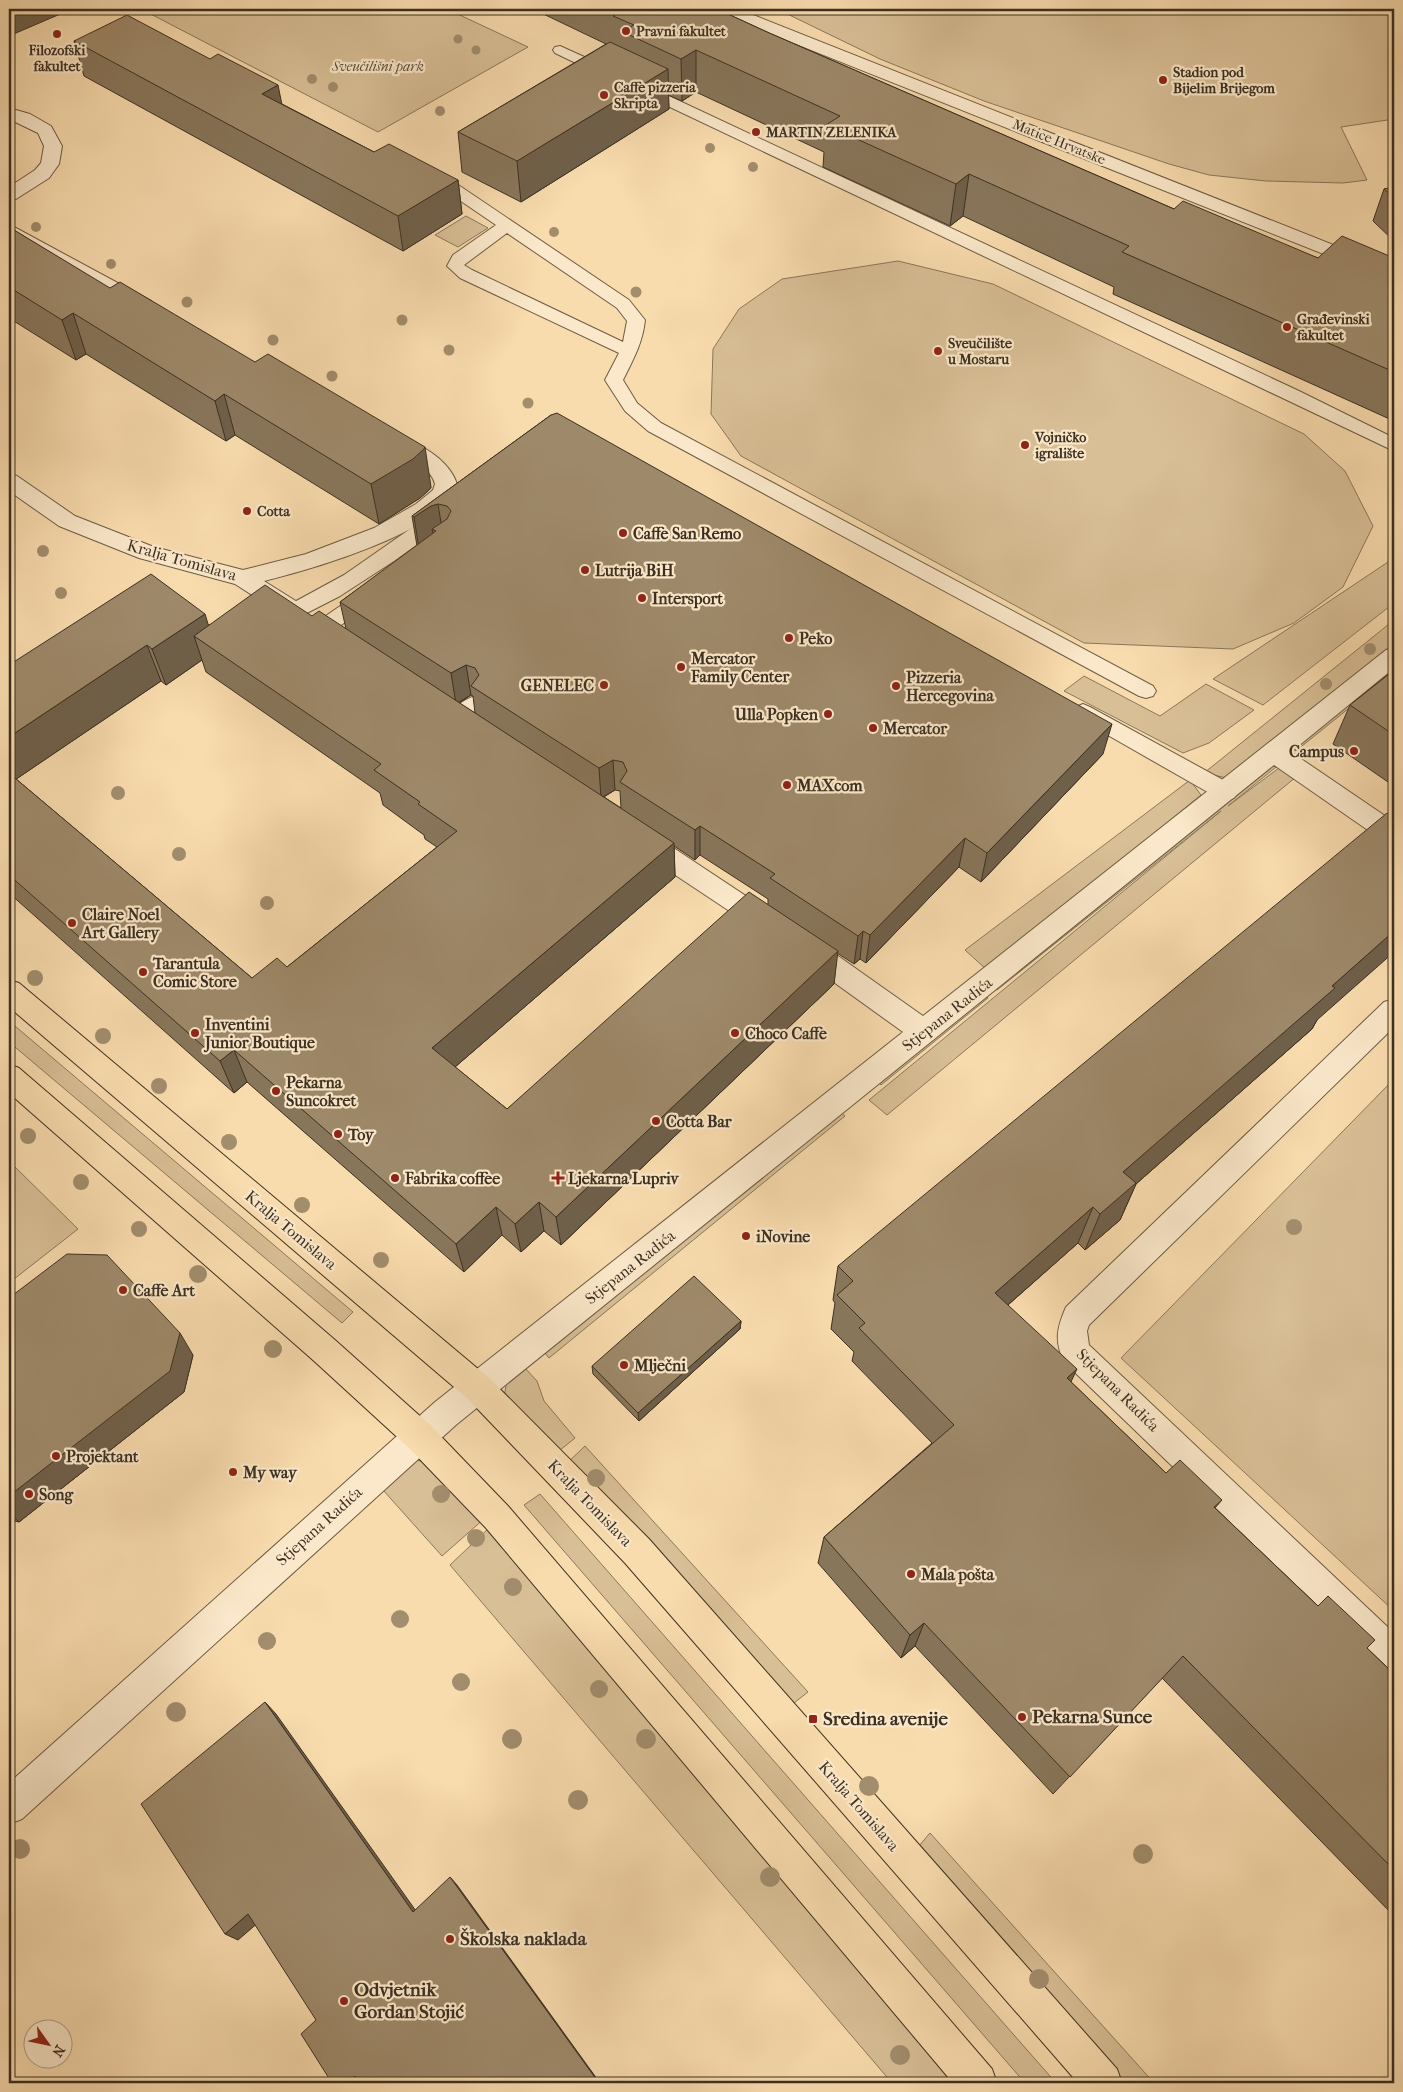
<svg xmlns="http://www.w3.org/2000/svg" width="1403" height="2092" viewBox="0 0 1403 2092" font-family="'IM FELL French Canon',serif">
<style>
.green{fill:#d9bf96;stroke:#8a785c}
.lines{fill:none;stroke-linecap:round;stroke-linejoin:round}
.service-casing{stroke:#6b5b44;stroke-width:2}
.minor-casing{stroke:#6b5b44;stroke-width:2}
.primary-casing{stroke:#3c3021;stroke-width:2}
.service{fill:#fbe8ca;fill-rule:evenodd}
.minor{fill:#fbe8ca;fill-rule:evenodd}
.primary{fill:#f9dcae;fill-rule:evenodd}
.tree{fill:#a28d6d}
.wall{fill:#88765b;stroke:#3c3021;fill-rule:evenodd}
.shaded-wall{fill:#6f604a;stroke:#3c3021}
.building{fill:#9e896a;stroke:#3c3021}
.poi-dot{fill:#8f2418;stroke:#fbe8ca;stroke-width:2}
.labels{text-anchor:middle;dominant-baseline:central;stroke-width:4.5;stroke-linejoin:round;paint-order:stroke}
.far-poi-label{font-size:14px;font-weight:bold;fill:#3c3021;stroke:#fbe8ca;text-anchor:start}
.far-park-label{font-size:14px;font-style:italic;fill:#5b4d38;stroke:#fbe8ca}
.far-street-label{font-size:14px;fill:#3c3021;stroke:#fbe8ca}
.poi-label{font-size:16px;font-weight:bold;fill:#3c3021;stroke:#fbe8ca;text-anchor:start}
.street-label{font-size:16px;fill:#3c3021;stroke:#fbe8ca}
.near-poi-label{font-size:19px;font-weight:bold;fill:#3c3021;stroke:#fbe8ca;text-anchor:start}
</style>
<rect width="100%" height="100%" fill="#f9dcae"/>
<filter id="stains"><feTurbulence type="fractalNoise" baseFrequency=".004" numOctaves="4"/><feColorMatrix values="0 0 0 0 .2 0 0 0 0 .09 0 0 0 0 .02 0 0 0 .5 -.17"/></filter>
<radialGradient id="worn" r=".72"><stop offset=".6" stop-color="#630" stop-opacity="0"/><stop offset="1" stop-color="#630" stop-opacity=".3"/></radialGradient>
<!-- green -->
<path class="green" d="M141 9H447L528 47 378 132Z
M777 9H1394V119L1341 127 1367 180 1343 183 1266 181 1209 175 1169 164 984 101 880 59Z
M466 216 488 228 458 247 435 235Z
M898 261 993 284 1304 434 1345 471 1373 526 1343 587 1294 623 1233 649 1084 643 741 456 711 414 713 349 739 309 782 279Z
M1394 558V603L1263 705 1213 679Z
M1394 620V643L1227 778 1204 773Z
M1394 663V672L1297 750 1282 754Z
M1084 676 1160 716 1206 684 1254 710 1209 743 1183 753 1064 691Z
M1275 758 1281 763 1228 806 1287 762 1302 772 887 1115 869 1100 1221 811 997 990 989 986Z
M1190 780 1201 795 987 970 965 950Z
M983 992 988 998 881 1085 874 1078Z
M9 1021 353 1312 342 1323 9 1042Z
M1394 1079V1611L1121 1358Z
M837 1109 845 1116 549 1358 541 1348Z
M9 1161 78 1229 9 1283Z
M524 1367 537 1381 544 1401 575 1438 554 1455 504 1397 507 1380Z
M585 1446 808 1692 794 1703 778 1700 564 1466Z
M416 1460 429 1463 485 1518 442 1556 383 1490Z
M540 1494 1056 2083H1025L524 1505Z
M489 1528 956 2083H892L450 1565Z
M930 1833 1154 2083H1115L925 1870 919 1846Z"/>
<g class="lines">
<defs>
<path id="service" d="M560 46 613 70 616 73 613 76H603L555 53 553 50 555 47Z
M639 82 1299 391 1394 438V451L634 90 631 87 634 84Z
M433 170 439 172 629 300 645 320C643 342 633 360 623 380L637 403 661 423 1153 686 1156 691 1153 696 1146 698 1139 696 648 431 625 411 605 380 619 353 460 278 447 266 453 255 496 225 427 178 425 175 427 172ZM507 233 617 308 627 321 623 342 472 270 464 265Z
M440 512 447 513 450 518 447 523 394 561 340 596 301 616 294 618 287 616 284 611 287 606 344 575 433 513Z
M369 589 376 591 379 596 376 601 328 634 321 636 314 634 311 629 314 624 362 591Z
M472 697 479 700 482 705C476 717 463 728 450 723L447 718C452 709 462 701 472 697Z
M1083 704 1090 707 1234 786 1237 792 1234 798 1226 800 1218 798 1076 717 1073 712 1076 707Z"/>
<path id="minor" d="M716 9H738L1394 269V282L718 13Z
M9 108 30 114 51 126 62 146 59 164 49 178 16 199 9 201V187L35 170 41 163 44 146 38 133 9 119Z
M9 226 16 228 151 301 154 305 151 309 144 311 137 309 9 240Z
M394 435C418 442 449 459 457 484 449 531 305 571 264 581L299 603 302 609 299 615 291 617 283 615 235 584 139 558 59 526 9 491V474L17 476 75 516 154 547 243 570 306 554 374 528 416 504 433 490 435 484C430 465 403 455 386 447L383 442 386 437Z
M1394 648V668L1291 752 1394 822V845L1385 842 1274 765 457 1424 22 1819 9 1824V1783L435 1402 903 1032 796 955 792 947 796 939 805 936 814 939 923 1016 1386 650Z
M642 830 651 833 776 916 780 923 776 930 767 933 758 930 633 847 629 840 633 833Z
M1394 999V1027L1089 1325 1087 1331 1089 1345 1394 1633V1673L1382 1668 1064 1362C1054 1340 1057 1328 1066 1307L1384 1002Z"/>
<path id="primary" d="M9 980 19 983 490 1379 649 1539 1117 2069 1122 2083H1078L625 1563 468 1399 9 1007Z
M9 1064 19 1068 335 1340 430 1425 508 1506 992 2069 997 2083H953L486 1528 408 1447 313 1360 9 1093Z"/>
</defs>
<!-- service casing -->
<use href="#service" class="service-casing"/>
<!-- minor casing -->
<use href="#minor" class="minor-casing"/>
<!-- primary casing -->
<use href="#primary" class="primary-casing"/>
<!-- service -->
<use href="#service" class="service"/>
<!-- minor -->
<use href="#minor" class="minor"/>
<!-- primary -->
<use href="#primary" class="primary"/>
</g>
<!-- trees -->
<g class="tree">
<circle cx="458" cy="39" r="4.5"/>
<circle cx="476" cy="50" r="4.5"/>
<circle cx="312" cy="79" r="5"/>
<circle cx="333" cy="87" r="5"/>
<circle cx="440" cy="111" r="5"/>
<circle cx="710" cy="148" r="5"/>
<circle cx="753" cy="167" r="5"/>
<circle cx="36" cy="227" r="5"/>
<circle cx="554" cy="232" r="5"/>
<circle cx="111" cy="264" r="5"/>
<circle cx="636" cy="292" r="5.5"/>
<circle cx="187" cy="302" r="5.5"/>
<circle cx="402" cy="320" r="5.5"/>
<circle cx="273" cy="340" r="5.5"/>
<circle cx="449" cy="350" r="5.5"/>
<circle cx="332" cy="376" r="5.5"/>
<circle cx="528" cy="403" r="5.5"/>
<circle cx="43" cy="551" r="6"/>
<circle cx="61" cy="593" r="6"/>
<circle cx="1370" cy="649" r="6"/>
<circle cx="1326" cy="684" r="6"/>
<circle cx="118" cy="793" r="7"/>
<circle cx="179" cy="854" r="7"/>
<circle cx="267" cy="903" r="7"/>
<circle cx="35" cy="978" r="8"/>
<circle cx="103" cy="1036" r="8"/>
<circle cx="159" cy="1086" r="8"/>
<circle cx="28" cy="1136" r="8"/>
<circle cx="229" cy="1142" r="8"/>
<circle cx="81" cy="1182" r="8"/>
<circle cx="302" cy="1205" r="8"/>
<circle cx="1294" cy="1227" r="8"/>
<circle cx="139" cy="1229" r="8"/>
<circle cx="381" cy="1260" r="8"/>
<circle cx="198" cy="1274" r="9"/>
<circle cx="273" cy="1349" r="9"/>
<circle cx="596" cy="1478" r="9"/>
<circle cx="441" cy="1494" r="9"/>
<circle cx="476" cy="1538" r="9"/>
<circle cx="513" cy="1587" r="9"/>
<circle cx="400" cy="1619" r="9"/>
<circle cx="267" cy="1641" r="9"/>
<circle cx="461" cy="1682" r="9"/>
<circle cx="599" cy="1689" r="9"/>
<circle cx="176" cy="1712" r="10"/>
<circle cx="512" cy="1739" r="10"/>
<circle cx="646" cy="1739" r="10"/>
<circle cx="869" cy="1786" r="10"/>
<circle cx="578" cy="1800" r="10"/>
<circle cx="20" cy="1849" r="10"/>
<circle cx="1143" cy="1854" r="10"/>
<circle cx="770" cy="1877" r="10"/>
<circle cx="1039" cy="1979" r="10"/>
<circle cx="900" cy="2055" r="10"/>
</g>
<!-- wall -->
<path class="wall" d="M533 9H717L767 32 1174 209 1318 258H1394V421L1113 294 1114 287 963 216 950 226 823 167 824 152 696 92 682 101 668 95 669 109 521 202 462 172 458 132 606 44Z
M74 41 282 104 374 152 458 180 462 214 403 251 84 76Z
M1394 187V241L1373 221 1384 189Z
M9 227 431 487 430 489 420 498 379 524 235 435 226 441 86 354 76 360 9 318Z
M551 415 1103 754 981 882 959 867 866 963 860 959 854 964 837 953 834 984 561 1245 544 1231 521 1252 502 1235 464 1272 247 1082 234 1093 9 893V665L208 625 312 616 346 629 340 602 417 546 412 516ZM202 660 206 672 380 793 383 805 424 835 425 839 437 847 287 967 252 978 16 779 161 681 166 685ZM471 695 473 696 475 713 459 703ZM615 790 620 791 621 808 604 797ZM674 846 695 860 700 855 768 899V904L507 1109 455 1067 675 877Z
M1394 670V777L1388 782 1333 744 1350 705Z
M1317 1020 1312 1029 1136 1184 1120 1220 1085 1250 1078 1243 1008 1305 1071 1382 1166 1473 1222 1500 1215 1508 1318 1606 1328 1596 1367 1648 1394 1674V1916L1162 1678 1053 1794 915 1646 901 1658 818 1563 824 1537 932 1443 852 1361 854 1352 831 1329 835 1303 833 1300 838 1266Z
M9 1298 193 1355 184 1392 19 1522 9 1520Z
M741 1321 740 1329 639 1421 593 1374 592 1366Z"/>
<!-- shaded-wall -->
<path class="shaded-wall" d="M9 9H72L9 36Z
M696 50V92L682 101 681 59Z
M668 69 669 109 521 202 517 161Z
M278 85 285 120 262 94Z
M969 174 963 216 950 226 956 184Z
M458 180 462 214 403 251 398 216Z
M73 313 86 354 76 360 62 320Z
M224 394 235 435 226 441 215 401Z
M425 447 431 487 430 489 420 498 379 524 371 484Z
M438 504 443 535 432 529 434 539 419 549 414 517 431 506Z
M205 614 216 650 194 636 202 660 166 685 152 649Z
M147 645 161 681 9 784V737Z
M466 665 471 695 456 704 451 673Z
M1112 724 1103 754 981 882 987 853Z
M613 760 615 790 601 798 599 768Z
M1394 769V777L1388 782Z
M700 826V855L695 860V830Z
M965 838 959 867 866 963 870 935Z
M674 843 675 877 440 1080 432 1048Z
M863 931 860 959 854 964 858 936Z
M1394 931V952L1317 1020 1312 1029 1136 1184 1120 1220 1085 1250 1100 1214 1123 1172 1332 986Z
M838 951 834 984 561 1245 556 1217Z
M234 1050 247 1082 234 1093 220 1061Z
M539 1202 544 1231 521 1252 515 1224Z
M496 1207 502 1235 464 1272 456 1244Z
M1093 1207 1078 1243 984 1326 995 1293Z
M741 1321 740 1329 639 1421 638 1413Z
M180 1333 193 1355 184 1392 19 1522 9 1513V1496Z
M1077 1369 1062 1401 1067 1378Z
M924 1623 915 1646 901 1658 910 1635Z
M265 1702 276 1714 421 1918 413 1912Z
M450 1877 457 1885 600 2083H599Z
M248 1914 260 1921 238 1940 225 1934Z
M355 2076 365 2078 359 2083H347Z"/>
<!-- building -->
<path class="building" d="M618 9H717L767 32 1174 209 1183 201 1318 258 1342 236 1394 258V372L1122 252 1129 246 969 174 956 184 826 125 840 116 696 50 681 59 623 32 634 25 613 16 622 11Z
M127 15 210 59 218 54 278 85 262 94 374 152 389 144 458 180 398 216 74 41Z
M610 42 668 69 517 161 458 132Z
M1394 187V198L1384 189Z
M9 227 110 288 120 282 255 362 268 354 425 447 424 449 413 459 371 484 224 394 215 401 73 313 62 320 9 287Z
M557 413 1112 724 987 853 965 838 870 935 863 931 858 936 770 878 775 874 700 826 695 830 620 782 627 771 623 762 613 760 599 768 471 686 479 675 475 668 466 665 451 673 340 602 436 531 432 529 447 519 451 511 447 506 438 504 431 506 414 517 412 516 551 415Z
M151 574 205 614 152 649 147 645 9 737V665Z
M265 585 312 616 319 611 674 843 432 1048 507 1109 749 892 838 951 556 1217 539 1202 515 1224 496 1207 456 1244 234 1050 220 1061 9 875V773L252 978 277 958 287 967 457 831 418 804 420 802 374 770 381 764 194 636Z
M1394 670V735L1350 705Z
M1387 813 1394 818V931L1332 986 1335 988 1123 1172 1136 1183 1100 1214 1093 1207 995 1293 1077 1369 1067 1378 1166 1473 1180 1460 1222 1500 1214 1507 1318 1606 1328 1596 1375 1640 1367 1648 1394 1674V1870L1183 1656 1070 1777 924 1623 910 1635 824 1537 954 1425 859 1328 865 1323 837 1295 853 1281 838 1266Z
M67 1254 107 1255 180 1333 170 1371 9 1496V1298Z
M694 1276 741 1321 638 1413 592 1366Z
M265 1702 413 1912 450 1877 599 2083H360L355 2076 347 2083H332L301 2034 316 2020 248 1914 225 1934 141 1804Z"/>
<!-- markers -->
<g class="poi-dot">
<circle cx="626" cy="31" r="5"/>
<circle cx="57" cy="34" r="5"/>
<circle cx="1163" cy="80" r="5"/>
<circle cx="604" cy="95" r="5"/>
<circle cx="756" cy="132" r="5"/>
<circle cx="1287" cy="327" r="5"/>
<circle cx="938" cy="351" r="5"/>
<circle cx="1025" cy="445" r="5"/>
<circle cx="247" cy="511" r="5"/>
<circle cx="623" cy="533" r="5"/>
<circle cx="585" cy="570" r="5"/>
<circle cx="642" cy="598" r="5"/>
<circle cx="789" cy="638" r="5"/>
<circle cx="681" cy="667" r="5"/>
<circle cx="604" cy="685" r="5"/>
<circle cx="896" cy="686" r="5"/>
<circle cx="828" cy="714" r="5"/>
<circle cx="873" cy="728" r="5"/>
<circle cx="1354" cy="751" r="5"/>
<circle cx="787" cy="785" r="5"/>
<circle cx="72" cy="923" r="5"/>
<circle cx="143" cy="972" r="5"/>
<circle cx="195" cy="1033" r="5"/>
<circle cx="735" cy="1033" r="5"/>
<circle cx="276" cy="1091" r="5"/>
<circle cx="656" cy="1121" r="5"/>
<circle cx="338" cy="1134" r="5"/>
<circle cx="395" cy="1178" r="5"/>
<path d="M555.5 1170.5h5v5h5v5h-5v5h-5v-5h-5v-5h5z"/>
<circle cx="746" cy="1236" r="5"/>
<circle cx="123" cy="1290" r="5"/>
<circle cx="624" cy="1365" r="5"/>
<circle cx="56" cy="1456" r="5"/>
<circle cx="233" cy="1472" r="5"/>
<circle cx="29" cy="1494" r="5"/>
<circle cx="911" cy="1574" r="5"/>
<circle cx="1022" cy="1717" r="5"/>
<rect x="808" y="1714" width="10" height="10" rx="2.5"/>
<circle cx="450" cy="1939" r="5"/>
<circle cx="344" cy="2001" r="5"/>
</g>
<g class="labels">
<!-- far-poi labels -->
<g class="far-poi-label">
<text x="636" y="31">Pravni fakultet</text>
<text x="57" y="50" text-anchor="middle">Filozofski<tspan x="57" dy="16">fakultet</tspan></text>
<text x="1173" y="72">Stadion pod<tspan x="1173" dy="16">Bijelim Brijegom</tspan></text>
<text x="614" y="87">Caffe pizzeria<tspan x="614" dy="16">Skripta</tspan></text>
<text x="766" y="132">MARTIN ZELENIKA</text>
<text x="1297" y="319">Građevinski<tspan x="1297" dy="16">fakultet</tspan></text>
<text x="948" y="343">Sveučilište<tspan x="948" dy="16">u Mostaru</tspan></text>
<text x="1035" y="437">Vojničko<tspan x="1035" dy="16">igralište</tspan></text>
<text x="257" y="511">Cotta</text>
</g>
<!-- far-park labels -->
<g class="far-park-label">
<text x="378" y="66">Sveučilišni park</text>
</g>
<!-- far-street labels -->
<g class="far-street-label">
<text transform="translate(1059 142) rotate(22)">Matice Hrvatske</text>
</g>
<!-- poi labels -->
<g class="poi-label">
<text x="633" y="533">Caffe San Remo</text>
<text x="595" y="570">Lutrija BiH</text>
<text x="652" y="598">Intersport</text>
<text x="799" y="638">Peko</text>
<text x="691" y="658">Mercator<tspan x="691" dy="18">Family Center</tspan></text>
<text x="906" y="677">Pizzeria<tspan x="906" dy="18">Hercegovina</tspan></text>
<text x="594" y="685" text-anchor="end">GENELEC</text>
<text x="818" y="714" text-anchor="end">Ulla Popken</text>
<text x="883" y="728">Mercator</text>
<text x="1344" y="751" text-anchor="end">Campus</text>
<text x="797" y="785">MAXcom</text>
<text x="82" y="914">Claire Noel<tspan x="82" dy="18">Art Gallery</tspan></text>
<text x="153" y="963">Tarantula<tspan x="153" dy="18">Comic Store</tspan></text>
<text x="205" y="1024">Inventini<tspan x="205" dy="18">Junior Boutique</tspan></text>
<text x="745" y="1033">Choco Caffe</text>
<text x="286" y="1082">Pekarna<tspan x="286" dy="18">Suncokret</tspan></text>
<text x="666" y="1121">Cotta Bar</text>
<text x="348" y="1134">Toy</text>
<text x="405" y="1178">Fabrika coffee</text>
<text x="568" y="1178">Ljekarna Lupriv</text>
<text x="756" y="1236">iNovine</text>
<text x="133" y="1290">Caffe Art</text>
<text x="634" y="1365">Mlječni</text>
<text x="66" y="1456">Projektant</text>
<text x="243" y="1472">My way</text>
<text x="39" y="1494">Song</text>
<text x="921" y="1574">Mala pošta</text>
</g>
<!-- street labels -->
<g class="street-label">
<text transform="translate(182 560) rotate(16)">Kralja Tomislava</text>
<text transform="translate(947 1014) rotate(-38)">Stjepana Radića</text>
<text transform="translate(291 1230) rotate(40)">Kralja Tomislava</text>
<text transform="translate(630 1267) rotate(-38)">Stjepana Radića</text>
<text transform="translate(1118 1390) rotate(45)">Stjepana Radića</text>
<text transform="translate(590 1503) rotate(46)">Kralja Tomislava</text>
<text transform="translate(319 1526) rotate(-42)">Stjepana Radića</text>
<text transform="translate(859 1806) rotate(49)">Kralja Tomislava</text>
</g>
<!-- near-poi labels -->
<g class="near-poi-label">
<text x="1032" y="1717">Pekarna Sunce</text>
<text x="823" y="1719">Sredina avenije</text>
<text x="460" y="1939">Školska naklada</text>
<text x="354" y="1990">Odvjetnik<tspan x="354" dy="22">Gordan Stojić</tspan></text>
</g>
</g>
<!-- margin -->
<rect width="1403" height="2092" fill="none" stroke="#f9dcae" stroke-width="30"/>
<rect x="10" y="10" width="1383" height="2072" fill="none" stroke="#3c3021" stroke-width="2.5"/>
<rect x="15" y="15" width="1373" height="2062" fill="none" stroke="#3c3021"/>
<!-- north arrow -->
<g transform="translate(48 2044) rotate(123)"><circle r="24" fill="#fbe8ca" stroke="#af9e86"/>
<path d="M0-4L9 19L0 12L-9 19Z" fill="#8f2418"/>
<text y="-8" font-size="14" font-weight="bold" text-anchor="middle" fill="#3c3021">N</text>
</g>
<rect width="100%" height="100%" filter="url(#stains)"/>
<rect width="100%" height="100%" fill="url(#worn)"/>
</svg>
